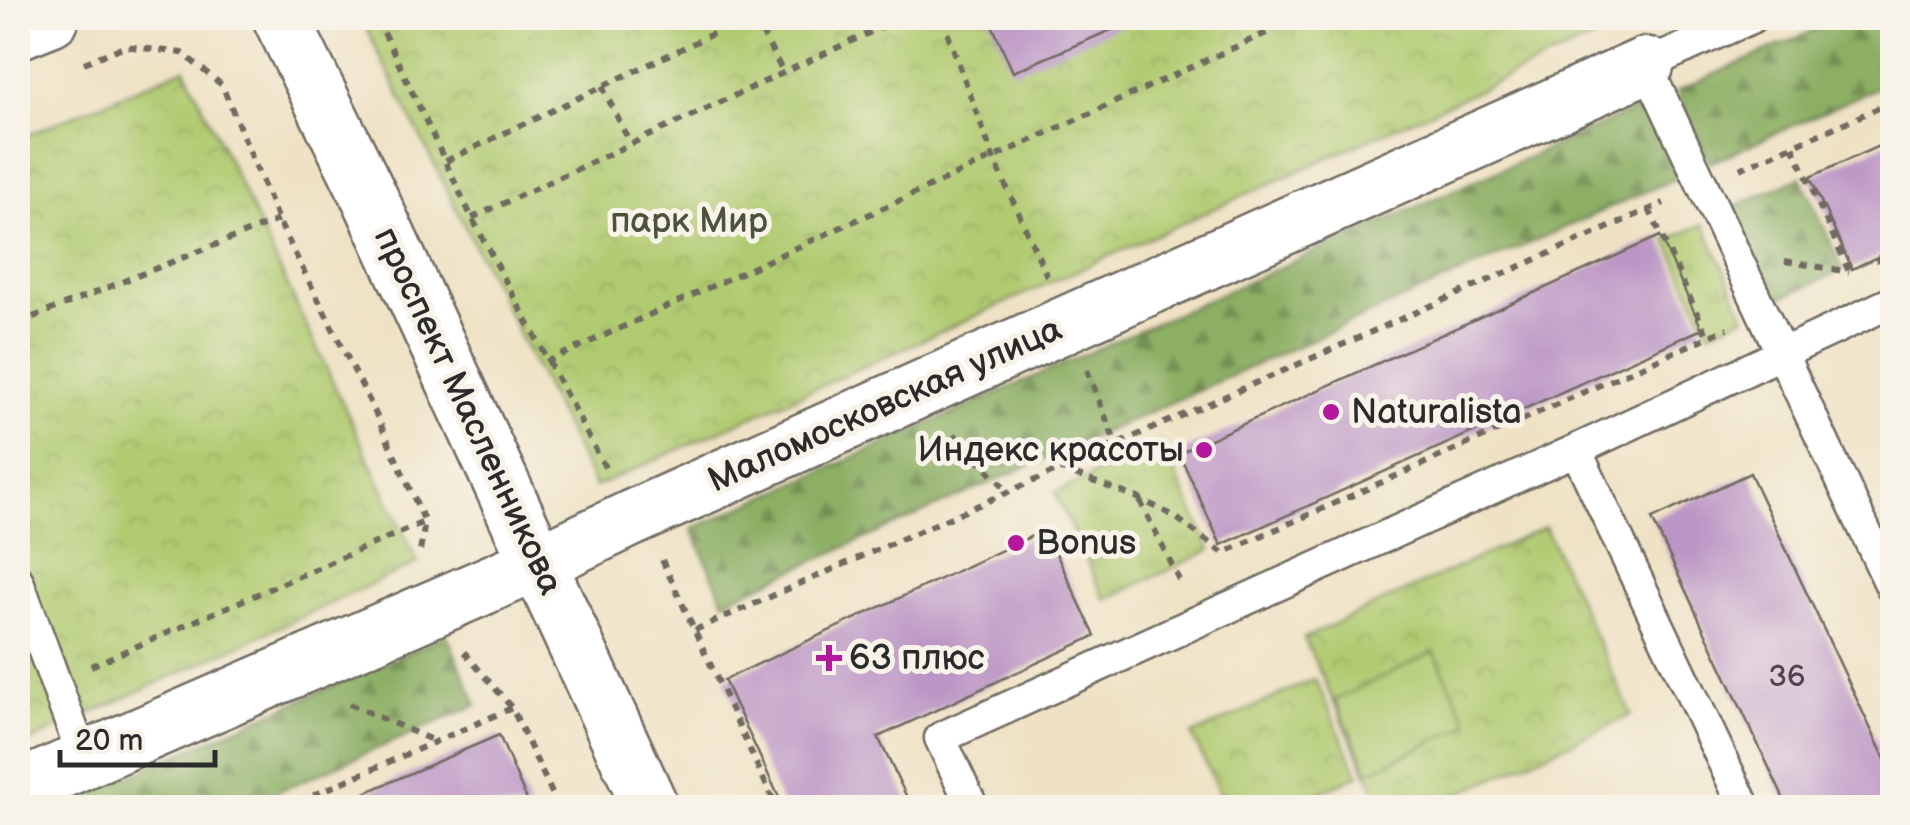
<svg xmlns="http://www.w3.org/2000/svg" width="1910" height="825" viewBox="0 0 1910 825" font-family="'Balsamiq Sans',sans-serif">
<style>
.grass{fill:url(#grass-tufts);stroke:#6e7b4e;stroke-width:2.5}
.forest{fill:url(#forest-firs);stroke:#5c6d47;stroke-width:2.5}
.park{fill:url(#park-crowns);stroke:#6e7b4e;stroke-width:2.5}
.garden{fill:#b1cb71;stroke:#6e7b4e;stroke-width:2.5}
.building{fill:#bb95c5}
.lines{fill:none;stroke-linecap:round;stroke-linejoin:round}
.service-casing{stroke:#706b61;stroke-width:35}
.minor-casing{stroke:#706b61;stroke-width:60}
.secondary-casing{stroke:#706b61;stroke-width:60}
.primary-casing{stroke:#706b61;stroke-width:60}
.path{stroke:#706b61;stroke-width:6;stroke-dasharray:8 8;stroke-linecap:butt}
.service{stroke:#fff;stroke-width:30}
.minor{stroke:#fff;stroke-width:55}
.secondary{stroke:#fff;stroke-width:55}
.primary{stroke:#fff;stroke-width:55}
.poi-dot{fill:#b5179e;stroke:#f7f3e8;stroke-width:4}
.labels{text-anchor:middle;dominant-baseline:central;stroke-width:10;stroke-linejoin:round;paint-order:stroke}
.number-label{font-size:30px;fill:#4f4652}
.park-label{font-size:35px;fill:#4c533c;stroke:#f7f3e8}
.street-label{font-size:35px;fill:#2b2b2b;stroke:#f7f3e8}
.poi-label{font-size:35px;fill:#2b2b2b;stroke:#f7f3e8;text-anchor:start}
</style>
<defs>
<pattern id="grass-tufts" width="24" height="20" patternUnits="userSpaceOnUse" patternTransform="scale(2.5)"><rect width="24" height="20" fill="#b1cb71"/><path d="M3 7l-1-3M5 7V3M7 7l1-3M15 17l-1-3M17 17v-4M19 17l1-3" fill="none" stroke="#98ae62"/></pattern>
<pattern id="forest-firs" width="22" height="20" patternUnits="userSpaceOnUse" patternTransform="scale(2.5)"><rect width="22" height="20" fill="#8caf63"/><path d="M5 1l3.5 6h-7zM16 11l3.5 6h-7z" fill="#738f52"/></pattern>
<pattern id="park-crowns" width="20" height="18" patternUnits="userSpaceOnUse" patternTransform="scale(2.5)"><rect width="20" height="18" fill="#b1cb71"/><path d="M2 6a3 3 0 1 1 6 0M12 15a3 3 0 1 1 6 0" fill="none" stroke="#98ae62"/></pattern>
</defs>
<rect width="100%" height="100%" fill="#f7f3e8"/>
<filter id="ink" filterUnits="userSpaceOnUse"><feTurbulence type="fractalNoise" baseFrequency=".01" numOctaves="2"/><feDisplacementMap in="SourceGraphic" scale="20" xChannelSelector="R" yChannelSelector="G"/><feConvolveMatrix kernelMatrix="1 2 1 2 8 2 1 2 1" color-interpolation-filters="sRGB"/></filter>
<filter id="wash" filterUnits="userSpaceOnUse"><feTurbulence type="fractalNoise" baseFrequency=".0048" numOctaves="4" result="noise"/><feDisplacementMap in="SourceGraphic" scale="40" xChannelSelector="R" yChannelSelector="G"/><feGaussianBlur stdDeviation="2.25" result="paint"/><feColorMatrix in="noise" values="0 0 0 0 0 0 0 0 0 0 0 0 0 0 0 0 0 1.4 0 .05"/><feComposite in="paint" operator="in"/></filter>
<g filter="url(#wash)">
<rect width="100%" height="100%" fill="#efe2c4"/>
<!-- grass -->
<path class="grass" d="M1704 224 1745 316 1709 332 1667 240Z
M1161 443 1211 550 1105 600 1055 493Z"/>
<!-- forest -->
<path class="forest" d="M1842 18H1892V81L1710 163 1677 91Z
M1650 103 1683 175 724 601 692 529Z
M1801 177 1843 270 1773 301 1731 208Z
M447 635 477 705 242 807H59Z"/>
<!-- park -->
<path class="park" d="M361 18H1639L595 487Z
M185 68 418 563 18 747V139Z
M1545 527 1631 715 1430 807H1383L1304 638Z
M1315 679 1359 775 1287 807H1226L1192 735Z"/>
<!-- garden -->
<path class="garden" d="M1434 652 1469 724 1369 772 1335 700Z"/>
<g id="blocks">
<!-- building -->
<path class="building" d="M989 18H1139L1013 72Z
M1892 140V250L1852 269 1810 177Z
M1660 236 1702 329 1221 545 1179 453Z
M1750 473 1892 774V808H1788L1652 519Z
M1045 530 1095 636 878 737 912 808H784L724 680Z
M499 735 530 808H330Z"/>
</g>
</g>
<g filter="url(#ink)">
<use href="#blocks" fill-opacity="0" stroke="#706b61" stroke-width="2.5"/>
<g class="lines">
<defs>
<path id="service" d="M1751 18 1646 65 1892 588
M1576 450 1745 808
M18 581 84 760
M973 808 940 738 1576 450 1892 302"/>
<path id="minor" d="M18 789 538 563 632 518 1646 65"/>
<path id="secondary" d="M281 18 369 196 651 808"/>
<path id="primary" d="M18 31 51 18"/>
</defs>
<!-- service casing -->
<use href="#service" class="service-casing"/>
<!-- minor casing -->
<use href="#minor" class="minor-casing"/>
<!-- secondary casing -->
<use href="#secondary" class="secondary-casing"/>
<!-- primary casing -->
<use href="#primary" class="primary-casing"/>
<!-- path -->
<path class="path" d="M377 18 472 218 607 471
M754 18 783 72
M942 18 993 157 1047 276
M84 63 125 46 182 53 222 85 278 220 373 408 425 522 419 558
M602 86 630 143
M1793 146 1849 272
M446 161 746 18
M1740 169 1892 102
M1649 209 1708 337
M472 218 901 18
M1875 260 1892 253
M1785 261 1849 272
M18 323 278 220
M546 362 1299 18
M1087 370 1116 444
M954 434 1008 491
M1060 469 1138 498 1174 516 1223 553 1728 328
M1140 501 1181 584
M662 560 777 808
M695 630 1664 203
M464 652 512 708 559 808
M91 666 424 522
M349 704 434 741
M284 808 512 708"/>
<!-- service -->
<use href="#service" class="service"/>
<!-- minor -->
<use href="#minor" class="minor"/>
<!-- secondary -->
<use href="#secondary" class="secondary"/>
<!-- primary -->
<use href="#primary" class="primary"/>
</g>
</g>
<!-- markers -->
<g class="poi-dot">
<circle cx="1331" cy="412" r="10"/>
<circle cx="1204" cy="450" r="10"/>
<circle cx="1016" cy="543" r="10"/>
<path d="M824 643h10v10h10v10h-10v10h-10v-10h-10v-10h10z"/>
</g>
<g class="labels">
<!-- number labels -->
<g class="number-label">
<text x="1787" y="677">36</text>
</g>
<!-- park labels -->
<g class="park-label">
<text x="689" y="221">парк Мир</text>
</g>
<!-- street labels -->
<g class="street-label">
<text transform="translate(885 405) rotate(-24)">Маломосковская улица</text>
<text transform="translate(468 411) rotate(65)">проспект Масленникова</text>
</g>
<!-- poi labels -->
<g class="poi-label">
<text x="1351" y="412">Naturalista</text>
<text x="1184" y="450" text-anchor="end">Индекс красоты</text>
<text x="1036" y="543">Bonus</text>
<text x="849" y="658">63 плюс</text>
</g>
</g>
<!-- margin -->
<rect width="1910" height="825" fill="none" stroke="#f7f3e8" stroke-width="60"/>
<!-- scale -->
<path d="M60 750v15h155v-15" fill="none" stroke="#2b2b2b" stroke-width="5"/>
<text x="75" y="750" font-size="30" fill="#2b2b2b" stroke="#f7f3e8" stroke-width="8" paint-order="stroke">20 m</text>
</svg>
